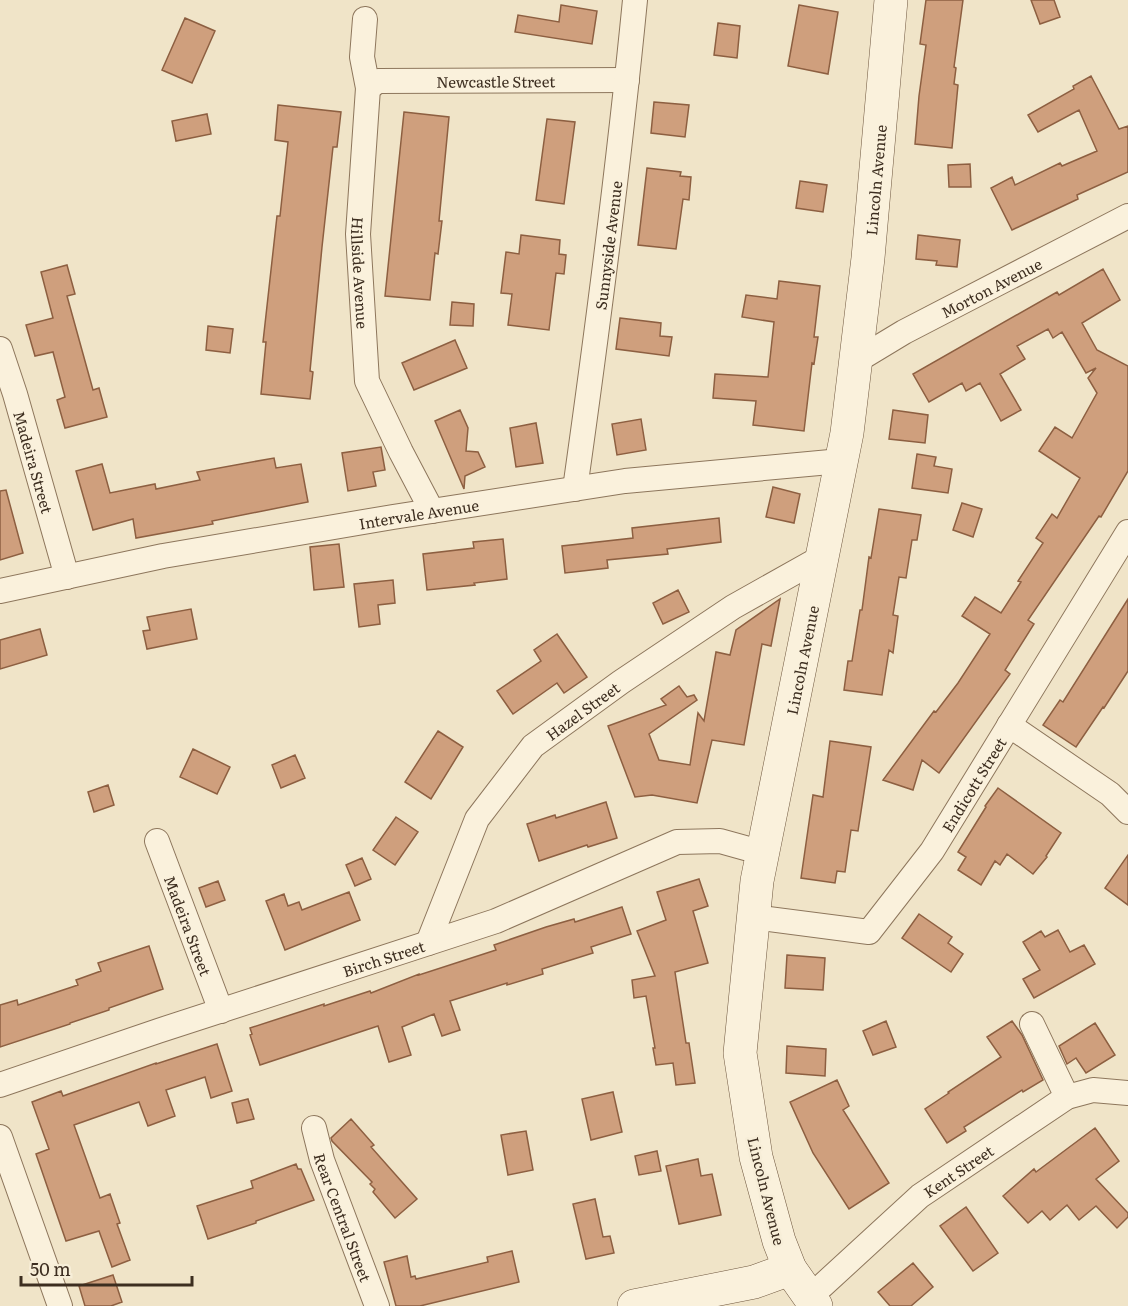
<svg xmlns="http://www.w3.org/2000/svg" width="1128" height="1306" viewBox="0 0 1128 1306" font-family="Literata,serif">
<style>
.building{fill:#cf9f7d;stroke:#8d5f41;stroke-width:1.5}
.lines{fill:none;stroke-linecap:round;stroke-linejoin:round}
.street-casing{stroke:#8d765c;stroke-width:26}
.secondary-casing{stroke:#6f573f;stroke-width:34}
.street{stroke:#faf1dc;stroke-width:24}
.secondary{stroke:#faf1dc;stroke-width:33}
.labels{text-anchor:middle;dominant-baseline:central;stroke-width:5;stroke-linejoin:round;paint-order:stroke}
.street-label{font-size:15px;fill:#3d2e20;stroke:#f7eed8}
</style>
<rect width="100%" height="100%" fill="#f0e4c8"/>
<!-- building -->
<path class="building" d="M926 0H963L954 67 956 68 954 84 958 85 952 148 915 144 919 96 926 45 920 44Z
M1031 0H1054L1060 17 1040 24Z
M561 5 597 11 592 44 515 32 518 15 559 22Z
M799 5 838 12 828 74 788 66Z
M185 18 215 31 192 83 162 70Z
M718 23 740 26 737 58 714 55Z
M1091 76 1119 129 1128 126V172L1077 195 1078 199 1012 230 991 188 1012 177 1015 185 1060 163 1062 166 1097 151 1079 110 1038 132 1028 115 1074 89 1073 86Z
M654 102 689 105 685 137 651 133Z
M278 105 341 112 337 147H333L322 247 310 371 313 372 310 399 261 394 266 342H263L277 216H280L288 142 275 140Z
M404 112 449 117 439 221H442L438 254 435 253 430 300 385 296Z
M207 114 211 134 176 141 172 121Z
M547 119 575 122 564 204 536 200Z
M970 164 971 187H949L948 165Z
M647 168 681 172 680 176 691 177 689 200 683 199 676 249 638 245Z
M800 181 827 185 823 212 796 208Z
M521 235 560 240 559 254 566 255 564 274 556 273 549 330 508 325 512 294 501 293 506 252 519 254Z
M918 235 960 240 957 267 936 265 937 261 916 259Z
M67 265 75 294 67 296 93 390 99 388 107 417 65 428 57 400 65 397 53 352 35 356 26 325 53 318 41 272Z
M1103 269 1120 300 1082 323 1097 350 1128 366V471L1101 517 1099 516 1028 620 1034 624 1005 670 1010 674 939 773 922 760 913 790 883 780 934 711 936 712 958 683 990 634 962 616 975 597 1001 613 1021 582 1018 581 1043 543 1036 538 1052 514 1057 518 1080 478 1039 451 1055 427 1072 438 1097 393 1088 378 1096 368 1086 373 1062 332 1053 338 1048 329 1017 346 1025 359 1000 374 1021 410 1001 421 980 383 966 391 962 383 929 402 913 374 1057 292 1059 295Z
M779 281 820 286 814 337H818L814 364 812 363 804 431 753 425 756 401 713 398 715 374 768 377 774 322 742 317 746 295 777 299Z
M452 302 474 304 473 326 450 325Z
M620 318 661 323 660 336 672 337 669 356 616 349Z
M208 326 233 329 230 353 206 350Z
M455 340 467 368 414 390 402 363Z
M460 410 468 428 466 451 478 452 485 467 465 476 464 489 435 421Z
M893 410 928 415 925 443 889 439Z
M641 419 646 450 617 455 612 424Z
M536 423 543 463 516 467 510 428Z
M381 447 385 470 373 472 376 486 348 491 342 453Z
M917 454 936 457 934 466 952 469 948 493 912 488Z
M274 458 276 468 301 464 308 502 212 521 213 524 136 538 133 519 93 530 76 471 102 464 110 493 155 484 156 489 200 480 197 472Z
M773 487 800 494 794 523 766 517Z
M6 490 23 553 0 560V491Z
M962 503 982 509 973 537 953 530Z
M879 509 921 515 917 540H912L906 578 899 577 893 615 898 616 893 653 889 650 882 695 844 690 848 661H852L860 610H862L869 557 871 558Z
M719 518 721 542 667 549 668 554 607 560 608 568 565 573 562 546 633 538 632 528Z
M503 539 507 579 474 583 475 585 427 590 423 554 474 548 473 542Z
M339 544 344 587 314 590 310 547Z
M393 580 395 603 378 605 380 624 359 627 354 584Z
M678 590 689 612 663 624 653 603Z
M780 599 771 646 762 644 744 745 712 740 697 803 652 795 635 797 608 726 666 705 661 699 679 686 687 697 694 695 697 700 649 734 659 760 690 765 698 713 704 721 716 652 730 655 736 630Z
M1128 599V671L1104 708 1103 707 1076 747 1043 725 1060 700 1063 702Z
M191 609 197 639 147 649 143 631 150 630 147 617Z
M40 629 47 655 0 669V640Z
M557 634 587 677 564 693 557 683 513 714 497 691 541 661 534 650Z
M438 731 463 747 431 799 405 782Z
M830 741 871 747 858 831 851 830 845 872 837 871 835 883 801 878 813 795 823 797Z
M193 749 230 767 217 794 180 777Z
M295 755 305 778 281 788 272 765Z
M108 785 114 805 94 812 88 792Z
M998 788 1061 833 1046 856 1047 857 1033 874 1007 854 1000 865 995 861 981 885 958 870 966 857 958 852 986 807 985 806Z
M606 802 617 838 588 847 587 845 539 861 527 824 555 815 556 818Z
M396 817 418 832 395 865 373 850Z
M1128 855V905L1105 888Z
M362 858 371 879 355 886 346 865Z
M699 879 708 906 693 911 708 963 675 972 686 1043H689L695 1083 676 1085 673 1063 656 1065 653 1048H655L646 996 634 998 632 980 655 976 637 931 666 920 657 892Z
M218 881 225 900 206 907 199 888Z
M349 892 360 920 285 950 266 901 284 894 288 906 299 902 302 910Z
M622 907 631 934 591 947 593 953 542 969 543 974 507 985V983L450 1001 460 1030 442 1036 434 1014 402 1027 411 1055 389 1062 378 1026 260 1065 250 1035 252 1034 250 1028 324 1004V1006L370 991 371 993 419 974V975L496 950 494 945 546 927 574 919 575 922Z
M919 914 952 937 948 943 963 954 951 972 902 938Z
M1058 930 1070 952 1084 945 1095 964 1034 998 1023 979 1040 970 1023 942 1041 931 1045 937Z
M149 946 163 989 109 1008V1010L70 1023V1024L0 1047V1005L17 1000 18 1005 78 985 76 980 101 971 98 963Z
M787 955 825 958 823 990 785 988Z
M886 1021 896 1047 873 1055 863 1031Z
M1012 1021 1022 1035 1043 1080 1023 1092 1022 1090 964 1127 966 1131 947 1143 925 1109 949 1093 948 1092 1001 1057 987 1037Z
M1095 1023 1115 1055 1086 1073 1076 1058 1067 1064 1059 1046Z
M217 1044 232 1091 211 1098 205 1077 166 1090 175 1116 148 1126 139 1102 74 1125 100 1198 110 1194 120 1223 117 1224 130 1260 112 1267 99 1231 66 1241 36 1154 49 1149 32 1102 61 1091 63 1096 156 1063V1064Z
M787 1046 826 1049 825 1076 786 1073Z
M837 1080 849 1106 843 1110 889 1183 849 1209 813 1153 790 1102Z
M613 1092 622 1132 591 1140 582 1099Z
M248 1099 254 1119 237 1123 232 1103Z
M351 1119 374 1145 371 1147 417 1199 395 1218 373 1192 375 1189 370 1184 372 1182 332 1141 331 1138Z
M1095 1128 1119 1161 1096 1179 1128 1213V1217L1117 1228 1096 1206 1079 1220 1067 1205 1050 1220 1042 1211 1028 1223 1003 1196 1034 1169 1036 1172Z
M526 1131 533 1170 508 1175 501 1135Z
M657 1151 661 1171 639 1175 635 1156Z
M698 1159 701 1176 712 1174 721 1215 679 1224 666 1166Z
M296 1164 298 1169H301L314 1200 256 1221V1223L208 1239 197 1206 253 1188 251 1181Z
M595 1199 603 1237 610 1236 614 1253 586 1259 573 1204Z
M966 1207 998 1253 973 1271 940 1226Z
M512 1251 519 1282 420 1306H396L384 1262 407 1256 411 1277 415 1276 416 1279 488 1262 487 1257Z
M913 1263 933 1287 911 1306H890L878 1292Z
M113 1275 122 1302 111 1306H85L79 1286Z"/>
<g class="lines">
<defs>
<g id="street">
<path id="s1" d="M365 19 362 57 368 88 358 234 367 381 401 452 432 511"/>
<path id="s2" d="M368 88 378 81 627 80"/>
<path id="s3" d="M0 349 15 394 67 577"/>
<path id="s4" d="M856 361 904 332 1128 216"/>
<path id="s5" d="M575 489C598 326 619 164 635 0"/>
<path id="s6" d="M0 591 163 556 393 517 625 481 841 461"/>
<path d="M1009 725 1110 794 1128 812"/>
<path id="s7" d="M157 841 221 1011"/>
<path id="s8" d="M754 917 869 932 932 851 1128 532"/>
<path id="s9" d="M428 943 477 819 533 746 621 682 733 607 822 557"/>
<path d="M1032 1024 1067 1097"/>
<path id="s10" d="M0 1085 158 1031 496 921 677 842 720 841 763 853"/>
<path id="s11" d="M314 1128 322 1160 377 1306"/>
<path d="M0 1137 60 1306"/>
<path id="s12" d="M810 1297 920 1196 1067 1097 1093 1090 1128 1093"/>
</g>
<g id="secondary">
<path d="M634 1306 754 1282 790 1269"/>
<path id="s13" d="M816 1306 790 1269 779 1241 756 1157 740 1053 757 881 847 433 868 258 891 0"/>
</g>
</defs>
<!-- street casing -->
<use href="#street" class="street-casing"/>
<!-- secondary casing -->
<use href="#secondary" class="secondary-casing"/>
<!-- street -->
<use href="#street" class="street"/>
<!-- secondary -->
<use href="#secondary" class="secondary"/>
</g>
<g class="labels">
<!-- street labels -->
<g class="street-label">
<text stroke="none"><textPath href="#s2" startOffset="130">Newcastle Street</textPath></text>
<text stroke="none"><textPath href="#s13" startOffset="1152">Lincoln Avenue</textPath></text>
<text stroke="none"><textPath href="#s5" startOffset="246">Sunnyside Avenue</textPath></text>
<text stroke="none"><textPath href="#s1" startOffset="255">Hillside Avenue</textPath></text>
<text stroke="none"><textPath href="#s4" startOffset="154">Morton Avenue</textPath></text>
<text stroke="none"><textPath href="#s3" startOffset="118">Madeira Street</textPath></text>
<text stroke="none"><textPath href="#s6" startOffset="426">Intervale Avenue</textPath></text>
<text stroke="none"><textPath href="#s13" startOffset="666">Lincoln Avenue</textPath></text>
<text stroke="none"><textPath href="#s9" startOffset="286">Hazel Street</textPath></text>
<text stroke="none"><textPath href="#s8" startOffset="297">Endicott Street</textPath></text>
<text stroke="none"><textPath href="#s7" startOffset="90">Madeira Street</textPath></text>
<text stroke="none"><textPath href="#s10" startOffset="404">Birch Street</textPath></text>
<text stroke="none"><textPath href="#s12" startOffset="195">Kent Street</textPath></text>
<text transform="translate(767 1191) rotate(76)">Lincoln Avenue</text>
<text stroke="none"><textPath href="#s11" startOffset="94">Rear Central Street</textPath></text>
</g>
</g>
<!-- scale -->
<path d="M21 1276v9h171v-9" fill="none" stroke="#3d2e20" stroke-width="3"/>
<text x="30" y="1276" font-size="18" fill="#3d2e20" stroke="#f7eed8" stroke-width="4.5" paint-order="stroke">50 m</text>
</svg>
